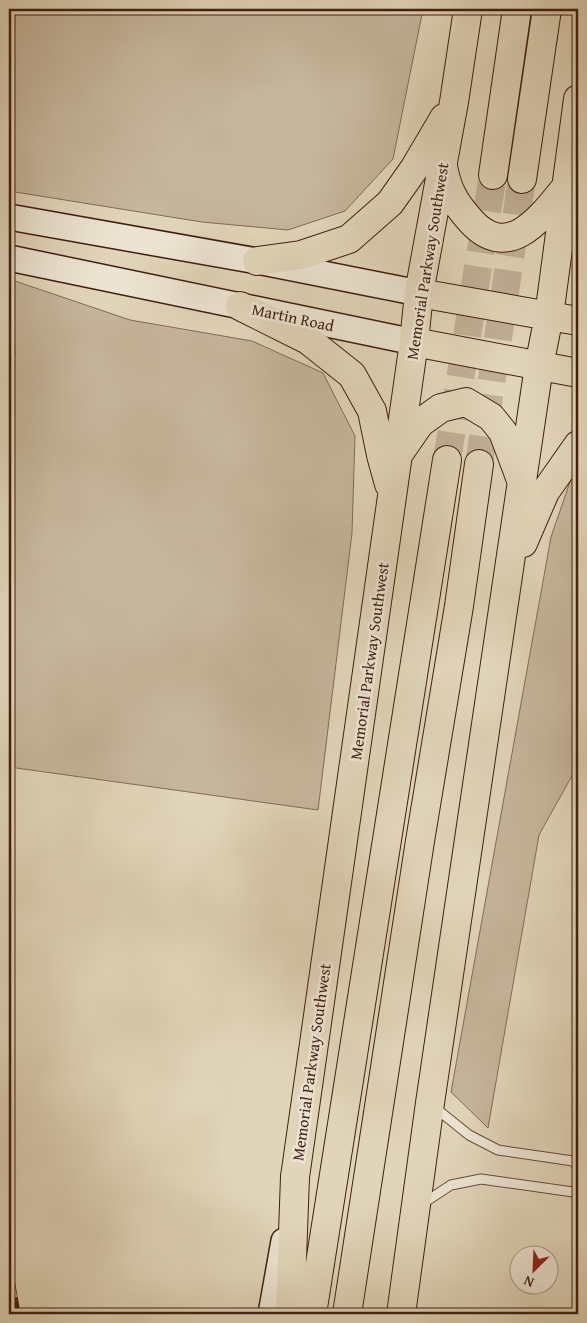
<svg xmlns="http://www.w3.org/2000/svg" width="587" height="1323" viewBox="0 0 587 1323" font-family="'Gentium Book Plus',serif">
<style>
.green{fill:#c6b69c;stroke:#836a56}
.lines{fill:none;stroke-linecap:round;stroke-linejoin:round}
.highway-tunnel{stroke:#c1b097;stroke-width:28;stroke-dasharray:28 14;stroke-linecap:butt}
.lane-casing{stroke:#684c3a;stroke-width:11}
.secondary-casing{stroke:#401e10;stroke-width:28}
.primary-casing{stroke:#401e10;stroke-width:30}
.highway-casing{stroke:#401e10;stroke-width:30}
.lane{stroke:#ece4d2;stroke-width:9}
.secondary{stroke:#ece4d2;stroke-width:25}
.primary{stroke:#e1d5b9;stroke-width:28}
.highway{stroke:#e1d5b9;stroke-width:28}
.rail-casing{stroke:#401e10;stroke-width:5.5}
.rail{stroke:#ece4d2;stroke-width:4;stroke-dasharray:11;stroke-linecap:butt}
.labels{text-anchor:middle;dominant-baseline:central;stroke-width:5;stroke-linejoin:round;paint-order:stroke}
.street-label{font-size:16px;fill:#401e10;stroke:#ece4d2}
</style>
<rect width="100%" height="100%" fill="#e1d5b9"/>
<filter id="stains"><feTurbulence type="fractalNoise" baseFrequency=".004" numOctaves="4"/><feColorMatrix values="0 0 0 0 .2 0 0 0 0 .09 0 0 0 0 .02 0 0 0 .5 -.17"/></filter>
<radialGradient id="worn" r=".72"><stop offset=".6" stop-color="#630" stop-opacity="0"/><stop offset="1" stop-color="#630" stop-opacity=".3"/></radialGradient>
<!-- green -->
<path class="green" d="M9 9H423L393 159 345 211 288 230 202 222 9 191Z
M9 279 130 320 252 341 323 373 355 436 352 533 318 810 9 767V368L15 354 13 327 9 317Z
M578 469V765L539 835 488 1128 451 1092 551 537 573 473Z"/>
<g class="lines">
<!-- highway-tunnel -->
<path class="highway-tunnel" d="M447 460 493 175
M479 464 522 179"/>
<defs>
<path id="lane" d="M433 1106 469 1135 498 1150 573 1161 578 1167
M422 1204 451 1185 481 1179 573 1192 578 1187"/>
<path id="secondary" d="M9 217 257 261 419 293
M9 258 414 342
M271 1314 284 1241"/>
<path id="primary" d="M443 166C447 189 454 202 470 220 508 263 541 218 566 187
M257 261 301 255 349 239 390 203 414 169 444 118
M419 293 578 321
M240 306 308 340 352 375 372 411 381 455 389 484
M414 342 578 373
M400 452 420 423 441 408 466 402 491 417 503 432 521 480
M523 543 545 492 578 445
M295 1177 414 342 419 293 454 102 468 9
M401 1314 430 1103 539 366 549 316 578 99"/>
<path id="highway" d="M493 175 517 9
M522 179 547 9
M290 1314 295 1177
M312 1314 447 460
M347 1314 420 841 459 606 479 464"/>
</defs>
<!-- lane casing -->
<use href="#lane" class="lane-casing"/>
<!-- secondary casing -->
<use href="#secondary" class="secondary-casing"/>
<!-- primary casing -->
<use href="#primary" class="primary-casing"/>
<!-- highway casing -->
<use href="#highway" class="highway-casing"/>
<!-- lane -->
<use href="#lane" class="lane"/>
<!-- secondary -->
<use href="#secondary" class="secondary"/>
<!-- primary -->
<use href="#primary" class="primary"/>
<!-- highway -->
<use href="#highway" class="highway"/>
<defs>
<path id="rail" d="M9 1265 18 1314"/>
</defs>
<!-- rail casing -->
<use href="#rail" class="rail-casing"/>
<!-- rail -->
<use href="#rail" class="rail"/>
</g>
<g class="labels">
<!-- street labels -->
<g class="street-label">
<text transform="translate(427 261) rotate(-81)">Memorial Parkway Southwest</text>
<text transform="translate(293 317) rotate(12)">Martin Road</text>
<text transform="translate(369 661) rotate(-82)">Memorial Parkway Southwest</text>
<text transform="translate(311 1062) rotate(-82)">Memorial Parkway Southwest</text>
</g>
</g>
<!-- margin -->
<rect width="587" height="1323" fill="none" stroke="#e1d5b9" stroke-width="30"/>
<rect x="10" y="10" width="567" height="1303" fill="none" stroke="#401e10" stroke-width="2.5"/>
<rect x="15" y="15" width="557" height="1293" fill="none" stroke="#401e10"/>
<!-- north arrow -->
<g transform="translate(534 1270) rotate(204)"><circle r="24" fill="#ece4d2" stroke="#a79584"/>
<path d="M0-4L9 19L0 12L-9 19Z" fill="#8f2418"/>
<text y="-8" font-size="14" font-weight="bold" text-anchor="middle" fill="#401e10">N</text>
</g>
<rect width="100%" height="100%" filter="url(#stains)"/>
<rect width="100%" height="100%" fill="url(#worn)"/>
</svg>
